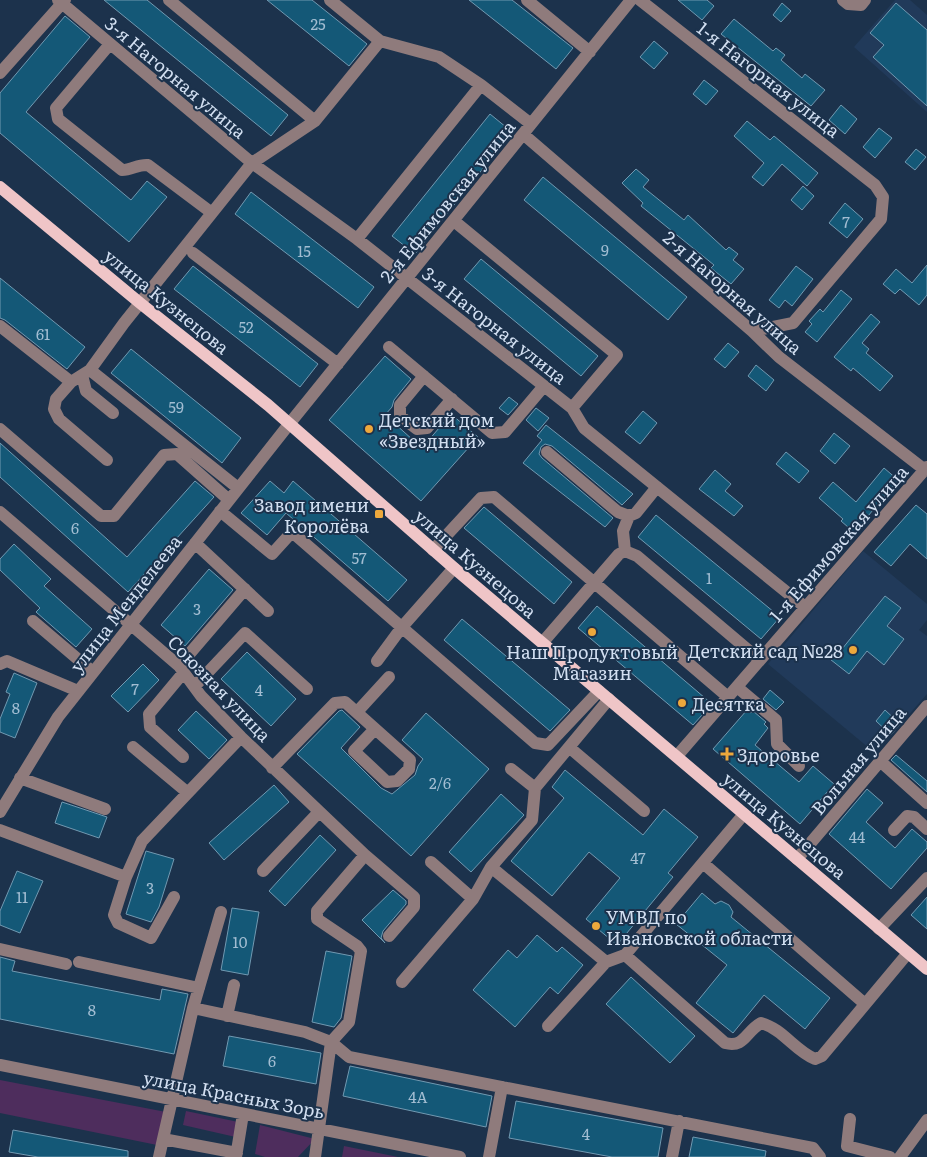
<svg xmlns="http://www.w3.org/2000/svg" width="927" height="1157" viewBox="0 0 927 1157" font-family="Literata,serif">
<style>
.built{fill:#213a5a}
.green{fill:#4e2d5d}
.building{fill:#145877;stroke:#7199b1}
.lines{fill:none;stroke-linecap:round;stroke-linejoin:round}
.minor{stroke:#8f7b7c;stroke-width:12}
.major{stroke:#efc5c7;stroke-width:12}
.poi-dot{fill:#eda83c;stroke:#1c324c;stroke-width:2}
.labels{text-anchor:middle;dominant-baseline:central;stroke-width:4;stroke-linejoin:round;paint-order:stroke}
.number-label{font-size:15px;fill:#a2bdd2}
.street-label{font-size:18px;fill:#d2dff1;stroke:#1c324c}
.poi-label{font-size:18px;fill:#d2dff1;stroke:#1c324c;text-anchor:start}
</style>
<rect width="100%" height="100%" fill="#1c324c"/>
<!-- built -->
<path class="built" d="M895 0H910L927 15V112L854 47Z
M863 551 927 604V620L919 630 927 636V694L875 753 768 664Z"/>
<!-- green -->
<path class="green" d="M0 1080 166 1112 162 1146 0 1113Z
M186 1111 243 1123 240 1138 183 1125Z
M260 1125 315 1139 298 1157H265L255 1154Z
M344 1146 398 1157H342Z"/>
<!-- building -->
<path class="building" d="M104 0H147L288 115 271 136Z
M267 0H312L367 44 349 66Z
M469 0H512L573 48 556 69Z
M678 0H707L714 6 702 20Z
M782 3 791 11 781 22 773 15Z
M896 3 927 30V106L873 57 884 45 870 33Z
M65 16 90 37 26 112 131 200 147 181 167 197 129 242 0 133V93Z
M734 19 773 51 776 48 785 55 781 60 802 78 805 74 825 90 811 106 721 34Z
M654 41 668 53 654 69 640 57Z
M704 80 718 91 706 105 693 94Z
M841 105 857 119 845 134 829 120Z
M490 114 512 132 415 254 392 236Z
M747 121 770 140 774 136 818 173 807 186 782 164 763 186 752 177 764 163 734 136Z
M879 128 892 138 875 158 863 147Z
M916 149 926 157 915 170 905 162Z
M636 169 649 180 643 187 684 220 688 215 726 250 729 247 738 254 733 260 744 269 731 284 711 268 714 265 641 206 643 203 622 183Z
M543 177 687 297 668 320 524 200Z
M803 186 814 196 802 210 791 200Z
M251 192 374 287 358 308 235 214Z
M845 203 863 219 847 238 829 223Z
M481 259 598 356 581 376 464 279Z
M927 265V295L919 305 900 289 895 294 883 284 896 269 912 283Z
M193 266 318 364 300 387 174 289Z
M796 266 813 279 792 306 785 300 779 308 769 300Z
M0 278 85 347 67 369 5 320 0 318Z
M841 290 852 299 817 342 805 332 812 324 809 321 820 309 823 312Z
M871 314 880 322 862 343 869 349 866 353 893 376 880 391 853 368 851 371 834 357Z
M728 343 739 352 725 368 714 359Z
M131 349 241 438 222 463 111 373Z
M385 356 411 379 394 400 392 407 385 415 422 448 451 414 478 437 421 501 329 420Z
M756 365 774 380 766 391 748 376Z
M509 397 518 404 508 415 499 408Z
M536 408 549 418 538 431 526 420Z
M643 411 657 423 640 444 625 432Z
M546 425 633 494 622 505 552 446 545 444 541 447 539 454 542 458 613 518 605 527 523 463 542 440 537 436Z
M834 433 850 446 835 464 820 451Z
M0 443 127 557 195 481 214 497 128 592 0 477Z
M786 452 809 471 799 483 776 464Z
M884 468 898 480 868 516 870 518 856 534 841 521 843 519 819 498 833 482 856 502Z
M715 470 731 484 725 491 743 506 734 516 699 489Z
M270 481 284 493 293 481 407 580 388 601 286 513 267 535 241 513Z
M916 505 927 514V559L910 544 891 566 874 552Z
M484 507 572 582 554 604 464 528Z
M656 515 780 617 761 639 638 537Z
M14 544 51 579 44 586 92 629 76 647 36 612 40 608 0 570V559Z
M209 569 233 590 185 646 161 625Z
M885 596 901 608 887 626 904 639 884 665 867 651 849 674 826 656 836 644 842 649Z
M597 606 712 704 693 725 578 628Z
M462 619 570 710 550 731 444 640Z
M247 652 296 699 271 726 221 679Z
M143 664 159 680 128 712 111 696Z
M14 673 37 683 15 738 0 732V719L10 694 6 692Z
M770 690 784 702 776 710 763 699Z
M342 710 360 727 341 748 381 788 392 794 415 775 418 766 423 759 402 740 426 713 489 769 411 856 297 754 339 711Z
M747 710 751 713 753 711 766 722 764 724 768 728 755 745 799 782 813 766 834 784 800 824 713 749Z
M885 710 900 724 891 735 876 721Z
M196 711 227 740 209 759 178 730Z
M896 755 927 781V792L891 760Z
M565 770 643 835 664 809 698 837 668 873 673 877 617 945 586 919 620 878 589 852 552 896 511 861 564 798 552 787Z
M274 785 289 802 224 860 209 843Z
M867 789 883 803 866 822 895 848 912 829 927 842V848L891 889 829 834Z
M501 794 524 815 471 872 449 852Z
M62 802 107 817 99 838 55 823Z
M320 835 336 850 285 906 269 891Z
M146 851 174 859 159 907 151 922 126 914Z
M17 871 43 881 20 933 0 925V911Z
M393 890 406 901V904L383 931 381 938 385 943 362 920Z
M702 893 715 904 721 901 729 905 733 912 731 917 830 998 805 1029 764 995 733 1033 696 1003 727 965 676 924Z
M927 897V929L911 915Z
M232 908 259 912 248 975 221 970Z
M537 935 557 952 562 947 583 965 558 994 550 987 515 1027 473 990 508 950 517 958Z
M326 951 352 956 341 1018 334 1027 312 1022Z
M0 957 15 961 12 971 160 1000 162 989 188 994 174 1054 0 1019Z
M631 977 695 1036 670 1063 606 1004Z
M229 1036 321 1053 316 1084 223 1066Z
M350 1066 492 1096 486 1127 343 1096Z
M516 1101 663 1128 658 1157H612L509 1138Z
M13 1130 128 1151V1157H38L9 1152Z
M693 1137 766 1151 765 1157H689Z"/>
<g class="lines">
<!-- minor -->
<path class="minor" d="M58 0 252 163 357 239 572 408 584 428 805 607
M169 0 315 121
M527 0 590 52
M640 0 875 185 883 197 881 219 793 323 752 331
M843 0 848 4 861 5 865 0
M380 41 439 57 481 85 531 124
M110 44 56 108 58 119 122 170C132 170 138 164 148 165L212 213
M0 73 65 0
M523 134 752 331 779 357 925 470
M454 221 617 355 572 408
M357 239 481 85
M193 253 338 364
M0 326 71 382 90 370 238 488
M389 347 492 433 505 432 544 386
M90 370 124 323 252 163 315 121 380 41 330 0
M82 375 86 391 113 413
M424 376 400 405V416L417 429 427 428 452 399
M71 382 56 399 54 409 59 419 107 460
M0 429 101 516H114L164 455 177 454 229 500
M547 452 618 512 629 516
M220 511 272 554 292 532 535 743 548 745 599 691
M0 512 179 666 201 696 241 737 365 855 414 897V907L389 936
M195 543 268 611
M433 550 481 498 494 497 728 697
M625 551 623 531 629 516 636 513 657 487
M33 621 93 672
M543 642 619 554 625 551 637 556 760 660
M377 661 402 627 454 568
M0 664 7 661 78 691
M179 666 245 589
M195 686 245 633 307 689
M737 687 776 720 777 744 799 766
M609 699 535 788 532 820 491 867 606 962 625 955 725 1043C745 1048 745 1032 761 1023 783 1029 795 1051 815 1059L822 1056 908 953
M357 712 389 677
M133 747 188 793
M570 748 644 811
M677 756 927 467
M183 757 150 727 149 714 184 672
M880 761 927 803
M272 768 335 703 345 702 410 760 409 769 397 781 387 782 354 751 375 729
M511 769 535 788
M20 778 105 809
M0 812 58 717 290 423 631 0
M0 830 126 877
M894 830 907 816 914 817 927 829
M797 859 927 706
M431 862 473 899
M703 863 865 1004
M263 871 319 812
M174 897 151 938 118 923 114 915 126 877 142 841 241 737
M221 912 193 1008 163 1139 237 1153
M879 929 927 878
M0 949 66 964
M625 955 744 814
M79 962 199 988
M402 982 473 899 491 867
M193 1008 305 1032 331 1042 349 1057 813 1148 820 1157
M227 1016 234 985
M548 1026 606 962
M0 1065 460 1157
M850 1119 847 1146 890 1157
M159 1157 163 1139
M236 1157 243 1114
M315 1157 331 1042 349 1022 361 951 357 946 317 919V911L365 855
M489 1157 502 1087
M672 1157 679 1121
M900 1157 927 1120"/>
<!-- major -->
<path class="major" d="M0 187 140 303 268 405 454 568 927 969"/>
</g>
<!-- markers -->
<g class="poi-dot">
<circle cx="369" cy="429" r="5"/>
<rect x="374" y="509" width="10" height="10" rx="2.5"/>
<circle cx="592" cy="632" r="5"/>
<circle cx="853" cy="650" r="5"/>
<circle cx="682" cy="703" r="5"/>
<path d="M724.5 746.5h5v5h5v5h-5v5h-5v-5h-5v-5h5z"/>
<circle cx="596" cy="926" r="5"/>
</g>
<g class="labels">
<!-- number labels -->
<g class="number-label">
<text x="318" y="23">25</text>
<text x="846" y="221">7</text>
<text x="605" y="249">9</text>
<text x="304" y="250">15</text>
<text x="246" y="326">52</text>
<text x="43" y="333">61</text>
<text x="176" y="406">59</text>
<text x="75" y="527">6</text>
<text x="359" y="557">57</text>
<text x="709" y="577">1</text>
<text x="197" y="608">3</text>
<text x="135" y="688">7</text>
<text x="259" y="689">4</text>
<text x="16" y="707">8</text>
<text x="440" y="782">2/6</text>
<text x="857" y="836">44</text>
<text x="638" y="857">47</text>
<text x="150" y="887">3</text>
<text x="22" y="896">11</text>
<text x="240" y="941">10</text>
<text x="92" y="1009">8</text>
<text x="272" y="1060">6</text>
<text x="418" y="1096">4А</text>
<text x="586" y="1133">4</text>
</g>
<!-- street labels -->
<g class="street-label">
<text transform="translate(176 77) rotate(40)">3-я Нагорная улица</text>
<text transform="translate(769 79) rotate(38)">1-я Нагорная улица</text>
<text transform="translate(447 201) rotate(-51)">2-я Ефимовская улица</text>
<text transform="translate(733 292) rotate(41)">2-я Нагорная улица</text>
<text transform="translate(167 301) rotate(39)">улица Кузнецова</text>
<text transform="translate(495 325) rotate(38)">3-я Нагорная улица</text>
<text transform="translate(838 543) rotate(-49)">1-я Ефимовская улица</text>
<text transform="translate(476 563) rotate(41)">улица Кузнецова</text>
<text transform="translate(125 603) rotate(-52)">улица Менделеева</text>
<text transform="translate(220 688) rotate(46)">Союзная улица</text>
<text transform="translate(858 760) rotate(-50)">Вольная улица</text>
<text transform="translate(785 825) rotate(40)">улица Кузнецова</text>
<text transform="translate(234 1094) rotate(11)">улица Красных Зорь</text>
</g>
<!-- poi labels -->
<g class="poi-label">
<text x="379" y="419">Детский дом<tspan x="379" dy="21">«Звездный»</tspan></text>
<text x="369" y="504" text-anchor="end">Завод имени<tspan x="369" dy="21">Королёва</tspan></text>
<text x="843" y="650" text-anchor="end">Детский сад №28</text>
<text x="592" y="651" text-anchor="middle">Наш Продуктовый<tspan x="592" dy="21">Магазин</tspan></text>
<text x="692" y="703">Десятка</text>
<text x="737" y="754">Здоровье</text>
<text x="606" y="916">УМВД по<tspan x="606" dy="21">Ивановской области</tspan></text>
</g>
</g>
</svg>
